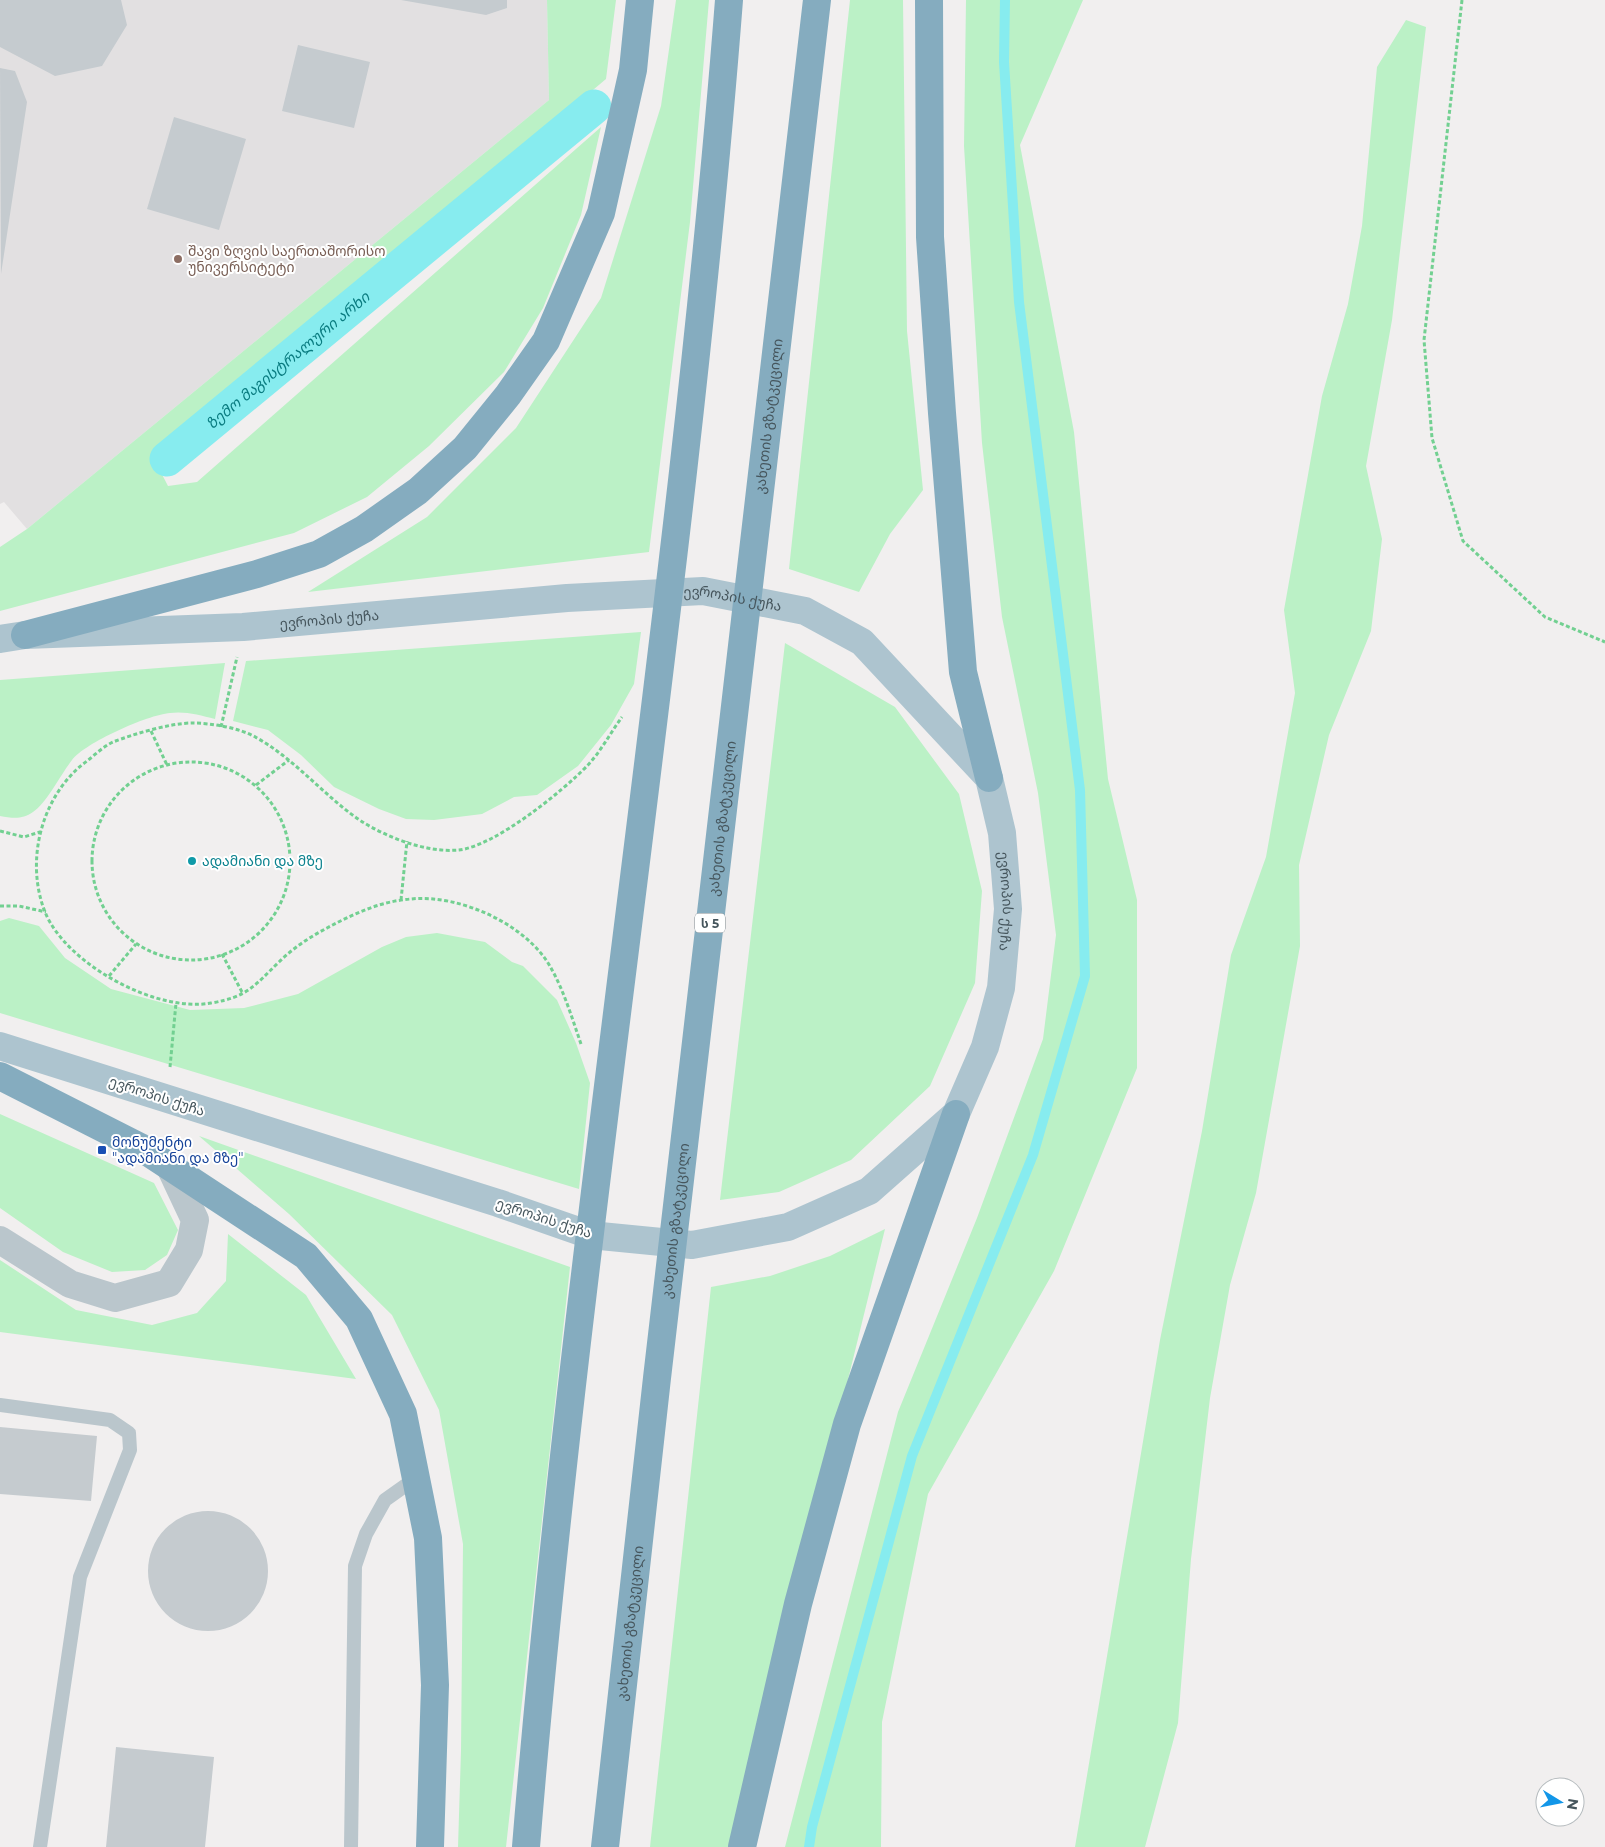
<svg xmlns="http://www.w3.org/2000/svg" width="1605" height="1847" viewBox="0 0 1605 1847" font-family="Montserrat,'Noto Sans Georgian',sans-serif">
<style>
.education{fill:#e2e0e1}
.green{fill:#bbf1c6}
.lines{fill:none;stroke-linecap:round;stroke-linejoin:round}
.stream{stroke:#87ecef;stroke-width:10}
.canal{stroke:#87ecef;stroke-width:35}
.building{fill:#c5cbcf}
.path{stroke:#72d091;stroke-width:3;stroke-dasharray:4 2.5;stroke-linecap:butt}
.lane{stroke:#bac6cc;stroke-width:14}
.street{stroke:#bac6cc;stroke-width:28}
.primary{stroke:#adc4cf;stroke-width:28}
.highway{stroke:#85acbf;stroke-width:28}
.education-dot{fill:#8d6e63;stroke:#fff;stroke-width:2}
.culture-dot{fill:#0f9aa8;stroke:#fff;stroke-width:2}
.transit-dot{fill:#1a4fb4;stroke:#fff;stroke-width:2}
.labels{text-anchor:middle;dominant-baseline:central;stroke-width:4;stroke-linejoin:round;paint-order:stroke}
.shield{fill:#fff;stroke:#7e898e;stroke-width:1}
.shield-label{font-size:12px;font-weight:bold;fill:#46565d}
.education-label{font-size:14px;fill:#785e54;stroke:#fff;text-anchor:start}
.street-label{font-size:14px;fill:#46565d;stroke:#fff}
.culture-label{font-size:14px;fill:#0d838f;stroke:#fff;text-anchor:start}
.transit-label{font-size:14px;fill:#164399;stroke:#fff;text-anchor:start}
.water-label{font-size:15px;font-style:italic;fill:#0a7c80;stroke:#fff}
</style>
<rect width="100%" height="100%" fill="#f1efef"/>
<!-- education -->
<path class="education" d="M0 0H547L549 100 27 529 4 502 0 504Z"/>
<!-- green -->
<path class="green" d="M547 0H616L606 79 154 459 168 486 197 482 601 127 581 215 543 308 504 372 429 446 367 497 294 533 0 611V547L27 529 549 100Z
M676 0H709L690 222 649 552 308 592 427 517 516 428 601 298 661 106Z
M850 0H903L907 331 923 490 890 534 859 592 789 569Z
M966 0H1083L1020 145 1074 432 1108 779 1137 900V1068L1054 1271 928 1494 882 1722 881 1847H785L898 1412 977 1218 1043 1039 1056 935 1038 793 1002 617 982 443 964 146Z
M1406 20 1426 27 1392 320 1366 466 1382 539 1371 631 1329 735 1299 865 1300 946 1256 1193 1230 1285 1210 1398 1191 1559 1178 1723 1145 1847H1075L1160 1340 1202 1131 1231 955 1266 857 1295 693 1284 610 1322 396 1348 304 1362 226 1377 67Z
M641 632 634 684 611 725 578 766 537 795 514 797 482 814 434 820 406 819 379 809 334 787 301 755 268 730 233 721 246 661Z
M785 643 895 707 959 794 982 891 975 983 930 1086 851 1160 779 1192 720 1200Z
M225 663 215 719C200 715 185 711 170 713 147 715 85 743 72 760 61 774 46 804 33 812 22 820 12 818 0 816V680Z
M9 918 39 926 65 958 111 989 190 1010 244 1008 298 994 382 947 406 937 437 933 485 942 512 962 523 966 557 1000 576 1043 590 1083 579 1189 0 1013V921Z
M0 1114 154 1183 178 1230 167 1255 145 1270 112 1272 63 1252 0 1208Z
M199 1136 570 1267 506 1847H458L461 1751 463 1544 439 1410 392 1315 289 1214Z
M885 1229 839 1416 757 1722 730 1847H650L711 1287 770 1276 830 1256Z
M228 1234 306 1295 356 1379 0 1332V1260L76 1310 152 1325 197 1313 226 1281Z"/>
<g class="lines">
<!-- stream -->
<path class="stream" d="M809 1847 812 1827 912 1456 1033 1155 1085 976 1080 790 1019 302 1004 62 1005 0"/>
<!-- canal -->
<path class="canal" id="s1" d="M167 459 594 107"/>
</g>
<!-- building -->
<path class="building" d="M0 0H121L127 25 102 66 55 76 0 47Z
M401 0H507V8L486 15Z
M298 45 370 62 354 128 282 111Z
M0 68 15 71 27 102 1 274Z
M174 117 246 139 219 230 147 209Z
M0 1427 97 1436 91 1501 0 1494Z
M148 1571a60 60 0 1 1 120 0a60 60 0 1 1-120 0Z
M116 1747 214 1757 205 1847H106Z"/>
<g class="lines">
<!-- path -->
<path class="path" d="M1462 0 1424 340 1432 438 1463 541 1545 617 1605 642
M221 727 237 657
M151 731 167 765
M92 861a99 99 0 1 1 198 0a99 99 0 1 1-198 0Z
M256 785 289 760
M0 831 24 837 40 832
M401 900 407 841
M0 906H19L46 912
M222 954 243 994
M109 976 136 944
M581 1044C572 1018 564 991 551 968 527 924 459 894 411 899 381 901 353 914 327 928 310 937 293 948 279 962 255 985 248 997 211 1003 156 1013 66 964 45 912 25 861 41 798 83 764 93 757 102 747 113 742 134 734 170 723 192 723 211 723 241 728 257 738 296 760 324 796 361 821 388 838 427 853 459 850 495 846 562 792 588 765 601 751 611 732 622 717
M170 1067 176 1003"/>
<!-- lane -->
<path class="lane" d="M0 1405 110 1420 129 1433 130 1450 80 1577 40 1847
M351 1847 355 1566 366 1534 385 1500 416 1478"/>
<!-- street -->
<path class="street" d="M0 1240 70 1284 115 1298 169 1283 189 1250 195 1220 171 1169"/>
<!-- primary -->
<path class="primary" id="s2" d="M0 639 25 635 243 627 567 598 703 591 805 611 862 642 989 778 1002 833 1008 909 1001 988 985 1047 956 1114 869 1191 788 1227 692 1245 590 1235 498 1203 0 1046"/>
<!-- highway -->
<g class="highway">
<path d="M929 0 930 237 942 413 963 672 989 778"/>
<path d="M25 635 257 574 319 554 364 529 418 491 465 448 508 395 546 341 601 213 633 70 640 0"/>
<path d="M0 1076 140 1147 306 1256 359 1319 403 1414 428 1538 435 1685 430 1847"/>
<path d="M526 1847C576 1229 681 618 729 0"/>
<path id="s3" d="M605 1847 657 1378 817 0"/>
<path d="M742 1847 798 1604 847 1424 956 1114"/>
</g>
</g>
<!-- markers -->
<circle class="education-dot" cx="178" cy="259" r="5"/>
<circle class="culture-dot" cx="192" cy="861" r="5"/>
<rect class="transit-dot" x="97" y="1145" width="10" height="10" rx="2.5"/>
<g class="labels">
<!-- shield labels -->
<rect class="shield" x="695" y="913.5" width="30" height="19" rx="4"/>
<g class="shield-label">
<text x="710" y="923">ს 5</text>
</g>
<!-- education labels -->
<g class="education-label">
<text x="188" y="251">შავი ზღვის საერთაშორისო<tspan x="188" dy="16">უნივერსიტეტი</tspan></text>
</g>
<!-- street labels -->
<g class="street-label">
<text stroke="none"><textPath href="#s3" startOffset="1440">კახეთის გზატკეცილი</textPath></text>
<text stroke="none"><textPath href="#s2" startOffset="735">ევროპის ქუჩა</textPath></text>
<text stroke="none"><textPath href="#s2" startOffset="330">ევროპის ქუჩა</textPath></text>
<text stroke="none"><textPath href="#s3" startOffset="1035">კახეთის გზატკეცილი</textPath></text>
<text stroke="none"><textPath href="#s2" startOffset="1185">ევროპის ქუჩა</textPath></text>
<text transform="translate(157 1096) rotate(18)">ევროპის ქუჩა</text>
<text transform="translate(544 1218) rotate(18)">ევროპის ქუჩა</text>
<text stroke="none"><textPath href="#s3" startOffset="630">კახეთის გზატკეცილი</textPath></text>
<text stroke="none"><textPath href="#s3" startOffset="225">კახეთის გზატკეცილი</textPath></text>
</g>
<!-- culture labels -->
<g class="culture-label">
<text x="202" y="861">ადამიანი და მზე</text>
</g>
<!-- transit labels -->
<g class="transit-label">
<text x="112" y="1142">მონუმენტი<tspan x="112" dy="16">"ადამიანი და მზე"</tspan></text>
</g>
<!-- water labels -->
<g class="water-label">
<text stroke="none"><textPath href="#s1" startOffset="156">ზემო მაგისტრალური არხი</textPath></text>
</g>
</g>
<!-- north arrow -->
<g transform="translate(1560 1802) rotate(100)"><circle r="24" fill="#ffffff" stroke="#b5bbbe"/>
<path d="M0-4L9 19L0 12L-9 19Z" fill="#1296e8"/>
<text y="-8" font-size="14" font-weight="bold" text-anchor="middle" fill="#46565d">N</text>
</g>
</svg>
